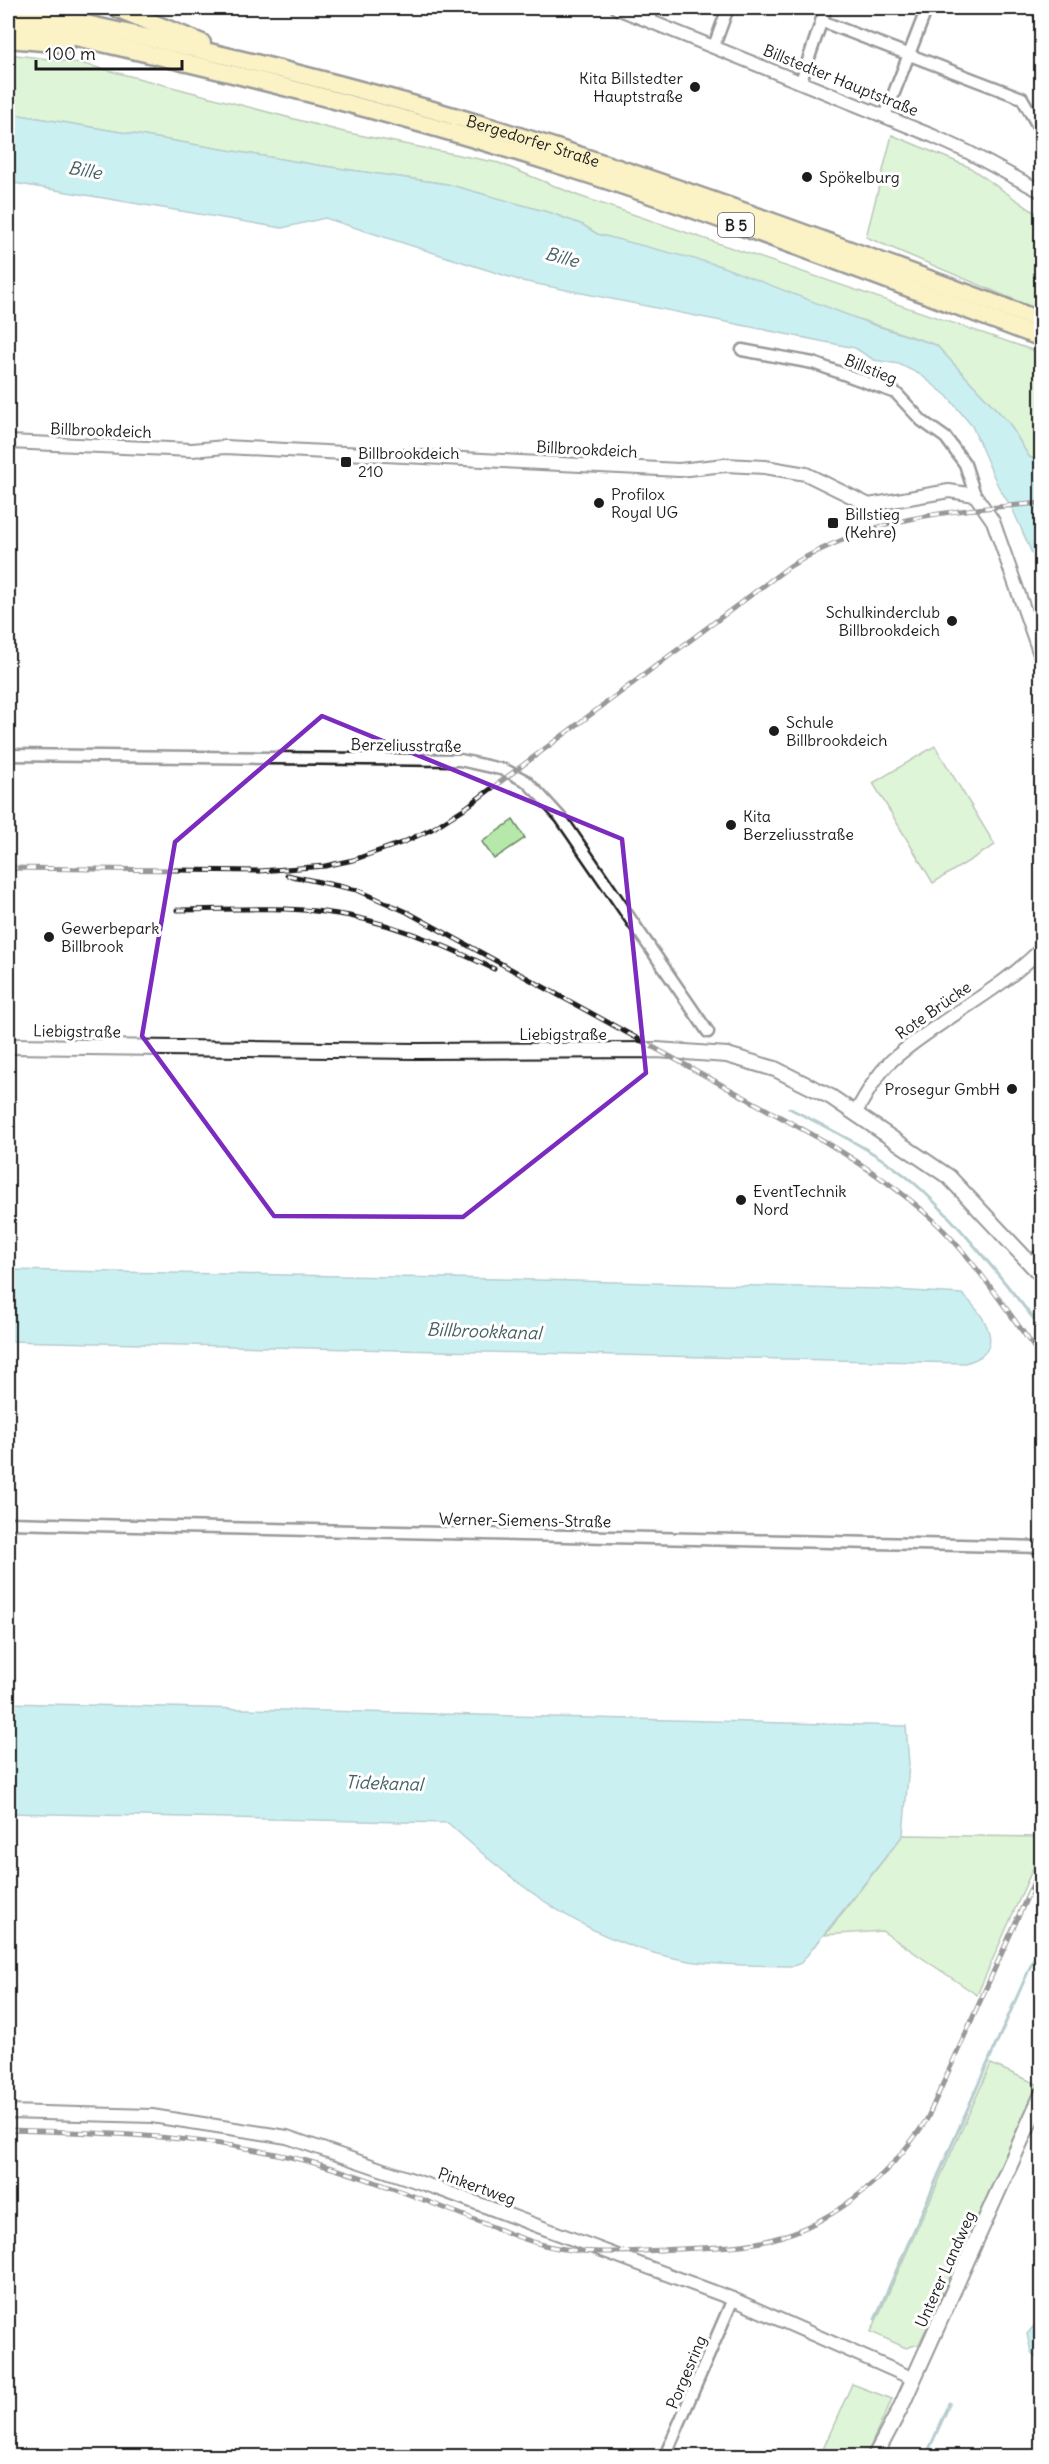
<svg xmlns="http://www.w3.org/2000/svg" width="1049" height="2464" viewBox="0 0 1049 2464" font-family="Delius,sans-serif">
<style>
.green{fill:#b6e9a9;stroke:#698262;stroke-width:1.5}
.water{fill:#8ddee3;stroke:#609093;stroke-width:1.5}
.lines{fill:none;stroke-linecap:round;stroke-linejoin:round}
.stream{stroke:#609093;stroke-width:3}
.minor-casing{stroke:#1c1c1c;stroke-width:15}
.tertiary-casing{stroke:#1c1c1c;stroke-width:16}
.secondary-casing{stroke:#1c1c1c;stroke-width:18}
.trunk-casing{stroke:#1c1c1c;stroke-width:21}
.minor{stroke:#fff;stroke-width:10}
.tertiary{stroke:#fff;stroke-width:12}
.secondary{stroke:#fff;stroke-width:14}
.trunk{stroke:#f5e382;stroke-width:16}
.rail-casing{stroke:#1c1c1c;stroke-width:5}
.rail{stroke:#fff;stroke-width:3;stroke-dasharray:9;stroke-linecap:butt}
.marked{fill:none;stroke:#7b2cbf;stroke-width:4.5;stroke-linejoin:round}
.poi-dot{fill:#1c1c1c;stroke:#fff;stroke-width:2}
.labels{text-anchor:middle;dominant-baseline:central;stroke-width:6;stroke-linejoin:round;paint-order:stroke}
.shield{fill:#fff;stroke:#606060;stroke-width:1.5}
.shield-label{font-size:15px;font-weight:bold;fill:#1c1c1c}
.poi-label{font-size:16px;fill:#1c1c1c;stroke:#fff;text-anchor:start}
.street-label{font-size:16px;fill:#1c1c1c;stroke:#fff}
.water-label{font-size:18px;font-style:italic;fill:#446062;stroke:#fff}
</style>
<rect width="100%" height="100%" fill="#fff"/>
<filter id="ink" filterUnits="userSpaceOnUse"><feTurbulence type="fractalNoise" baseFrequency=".0167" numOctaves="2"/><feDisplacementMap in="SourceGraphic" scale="12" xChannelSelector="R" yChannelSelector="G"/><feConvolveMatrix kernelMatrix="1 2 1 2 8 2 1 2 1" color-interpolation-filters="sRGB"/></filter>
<g filter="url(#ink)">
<!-- green -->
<path class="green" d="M8 54 80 63 344 132 499 163 579 196 1041 353V460L1029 457 1009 423 936 345 647 248 597 234 583 225 551 213 447 184 317 165 8 113Z
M892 135 969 167 1041 217V311L866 237Z
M935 746 995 845 933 883 873 783Z
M513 820 525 838 494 859 482 842Z
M903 1835 1041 1837V1850L977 1995 882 1931 825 1935Z
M991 2064 1039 2085 919 2344 906 2348 871 2332Z
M852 2384 892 2399 866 2456H820Z"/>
<!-- water -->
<path class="water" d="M8 113 317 165 447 184 551 213 583 225 597 234 718 265 871 324 936 345 1009 423 1029 457 1041 462 1039 481 1042 487 1041 574 1013 510 998 486 972 426 947 396 921 375 899 364 874 360 855 348 522 281 325 218 282 228 8 182Z
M8 1270 500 1279 878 1289 962 1294C986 1315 1009 1353 964 1363L8 1341Z
M8 1703 906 1726 909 1764 903 1835 801 1963 794 1966C759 1965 724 1966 689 1961 589 1944 521 1889 448 1823L8 1813Z
M1041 2307V2364L1031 2352 1027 2334 1040 2319Z"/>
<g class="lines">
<!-- stream -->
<path class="stream" d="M789 1108C835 1132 883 1154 922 1190 966 1231 1003 1281 1042 1329
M875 2319 1042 1940
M926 2456 950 2403"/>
<defs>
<path id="minor" d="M1037 8 1042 20
M649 21 652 8
M821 21 1022 98 1042 133
M714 46 728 8
M801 81 826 8
M885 116 927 8
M742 350 813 363 896 393 922 421 946 438 965 464 975 495
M8 755 460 760 505 770 526 781 541 796 561 818 708 1032
M1031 1261 1042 1254
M8 1523 1042 1547
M665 2456 733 2299"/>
<path id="tertiary" d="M617 8 933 136 968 152 1042 192
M8 442 192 450 225 447 679 470 725 465 765 467 806 474 869 505 949 491 975 495 993 521 1042 660
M856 1112C867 1093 879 1070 897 1056 943 1017 999 992 1042 948
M8 2112 152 2116 287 2137 439 2189 733 2299 914 2379"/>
<path id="secondary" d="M8 1046 416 1051 657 1050 727 1055 775 1069 831 1097 949 1177 1042 1276
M875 2456 900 2409 1042 2094"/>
<g id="trunk">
<path id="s1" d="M12 8C172 42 333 79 490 127 676 184 859 253 1042 321"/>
<path d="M116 8 202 43"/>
<path d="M8 22C190 62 372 106 550 162 716 214 879 277 1042 338"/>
<path d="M8 39 66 44"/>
</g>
</defs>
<!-- minor casing -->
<use href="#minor" class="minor-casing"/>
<!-- tertiary casing -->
<use href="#tertiary" class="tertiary-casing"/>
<!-- secondary casing -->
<use href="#secondary" class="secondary-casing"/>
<!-- trunk casing -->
<use href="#trunk" class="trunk-casing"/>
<!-- minor -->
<use href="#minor" class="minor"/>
<!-- tertiary -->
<use href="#tertiary" class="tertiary"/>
<!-- secondary -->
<use href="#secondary" class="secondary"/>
<!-- trunk -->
<use href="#trunk" class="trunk"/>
<defs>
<path id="rail" d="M8 868 260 871 325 866 353 860 404 842 432 829 468 806 790 566C875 516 946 511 1042 503
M287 875 357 890 407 912 824 1141C862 1164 898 1188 931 1218 971 1254 1009 1314 1042 1358
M177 910C226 910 276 906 324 912 384 919 440 943 494 969
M8 2130C113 2133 204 2135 307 2161 360 2175 414 2196 465 2216 491 2226 517 2238 544 2245 583 2255 623 2252 662 2250 693 2248 725 2248 756 2243 829 2229 888 2179 927 2119L1042 1864"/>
</defs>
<!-- rail casing -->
<use href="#rail" class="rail-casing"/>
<!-- rail -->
<use href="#rail" class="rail"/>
</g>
</g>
<!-- marked area -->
<path d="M0 0H1049V2464H0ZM322 716 622 839 646 1073 463 1217 274 1216 142 1036 175 842Z" fill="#fff" fill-opacity=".55" fill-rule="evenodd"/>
<path class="marked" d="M322 716 622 839 646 1073 463 1217 274 1216 142 1036 175 842Z"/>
<!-- markers -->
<g class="poi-dot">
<circle cx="695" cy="87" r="6"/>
<circle cx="807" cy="177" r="6"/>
<rect x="340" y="456" width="12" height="12" rx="3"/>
<circle cx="599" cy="503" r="6"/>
<rect x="827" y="517" width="12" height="12" rx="3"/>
<circle cx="952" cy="621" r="6"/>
<circle cx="774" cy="731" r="6"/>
<circle cx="731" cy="825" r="6"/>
<circle cx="49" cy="937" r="6"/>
<circle cx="1012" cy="1089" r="6"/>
<circle cx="741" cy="1200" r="6"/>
</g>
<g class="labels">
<!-- shield labels -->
<rect class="shield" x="718" y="213" width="36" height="24" rx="4.5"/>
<g class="shield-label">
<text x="736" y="225">B 5</text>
</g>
<!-- poi labels -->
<g class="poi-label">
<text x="683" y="78" text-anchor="end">Kita Billstedter<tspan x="683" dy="18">Hauptstraße</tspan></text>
<text x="819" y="177">Spökelburg</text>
<text x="358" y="453">Billbrookdeich<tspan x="358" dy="18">210</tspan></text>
<text x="611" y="494">Profilox<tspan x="611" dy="18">Royal UG</tspan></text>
<text x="845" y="514">Billstieg<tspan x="845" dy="18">(Kehre)</tspan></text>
<text x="940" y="612" text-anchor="end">Schulkinderclub<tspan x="940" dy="18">Billbrookdeich</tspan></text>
<text x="786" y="722">Schule<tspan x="786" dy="18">Billbrookdeich</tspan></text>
<text x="743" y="816">Kita<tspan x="743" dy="18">Berzeliusstraße</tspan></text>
<text x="61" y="928">Gewerbepark<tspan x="61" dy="18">Billbrook</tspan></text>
<text x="1000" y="1089" text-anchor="end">Prosegur GmbH</text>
<text x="753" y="1191">EventTechnik<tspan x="753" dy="18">Nord</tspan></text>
</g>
<!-- street labels -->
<g class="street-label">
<text transform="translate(841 80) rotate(22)">Billstedter Hauptstraße</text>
<text stroke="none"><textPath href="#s1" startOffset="538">Bergedorfer Straße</textPath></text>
<text transform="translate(871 369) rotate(22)">Billstieg</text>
<text transform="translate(101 430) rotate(2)">Billbrookdeich</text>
<text transform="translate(587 449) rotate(3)">Billbrookdeich</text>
<text transform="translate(406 745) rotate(1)">Berzeliusstraße</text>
<text transform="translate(933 1010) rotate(-35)">Rote Brücke</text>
<text transform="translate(77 1031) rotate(1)">Liebigstraße</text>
<text x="563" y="1034">Liebigstraße</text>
<text transform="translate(525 1520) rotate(1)">Werner-Siemens-Straße</text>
<text transform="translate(477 2186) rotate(20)">Pinkertweg</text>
<text transform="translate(945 2269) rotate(-66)">Unterer Landweg</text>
<text transform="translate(686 2372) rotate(-67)">Porgesring</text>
</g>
<!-- water labels -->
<g class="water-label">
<text transform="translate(85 170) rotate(10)">Bille</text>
<text transform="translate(562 257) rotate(15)">Bille</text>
<text transform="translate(484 1331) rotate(2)">Billbrookkanal</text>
<text transform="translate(384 1783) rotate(2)">Tidekanal</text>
</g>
</g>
<!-- margin -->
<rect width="1049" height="2464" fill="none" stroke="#fff" stroke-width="30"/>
<rect x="15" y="15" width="1019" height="2434" fill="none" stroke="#1c1c1c" stroke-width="2" filter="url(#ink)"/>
<!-- scale -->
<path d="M36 60v9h146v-9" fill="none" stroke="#1c1c1c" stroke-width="3"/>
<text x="45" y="60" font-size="18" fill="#1c1c1c" stroke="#ffffff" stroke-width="4.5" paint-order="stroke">100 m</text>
</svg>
